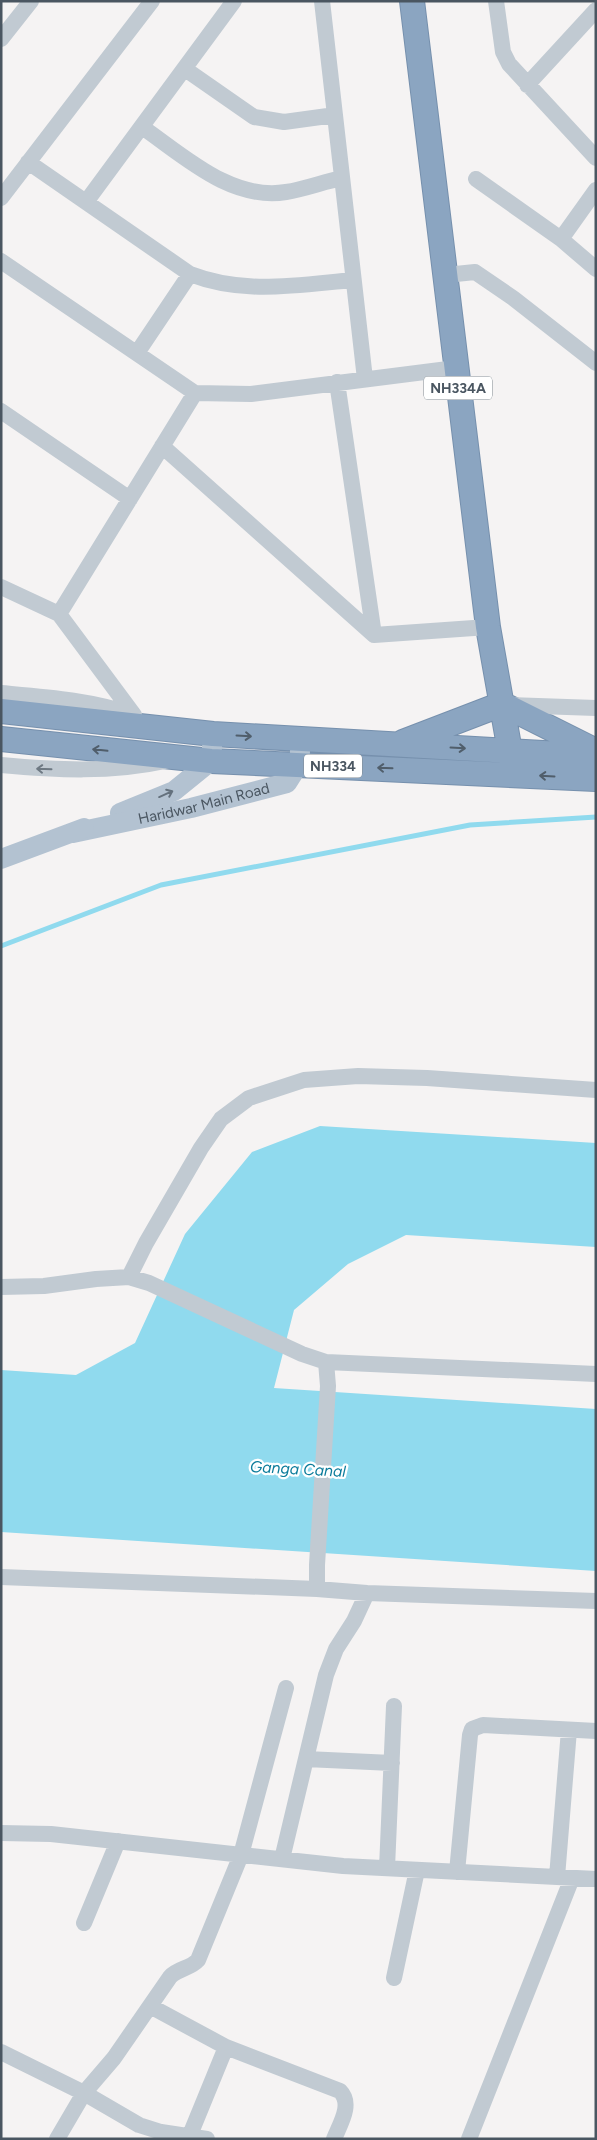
<svg xmlns="http://www.w3.org/2000/svg" width="597" height="2140" viewBox="0 0 597 2140" font-family="Figtree,sans-serif">
<style>
.water{fill:#90daee}
.lines{fill:none;stroke-linecap:round;stroke-linejoin:round}
.stream{stroke:#90daee;stroke-width:5}
.highway-casing{stroke:#7690ad;stroke-width:26}
.minor{stroke:#c1cad2;stroke-width:16}
.major{stroke:#b3c2d1;stroke-width:20}
.highway{stroke:#8ba5c1;stroke-width:24}
.oneway{stroke:#505e6b}
.oneway2{stroke:#6e7983}
.oneway3{stroke:#64717d}
.labels{text-anchor:middle;dominant-baseline:central;stroke-width:4.5;stroke-linejoin:round;paint-order:stroke}
.shield{fill:#fff;stroke:#808990;stroke-width:1}
.shield-label{font-size:14px;font-weight:bold;fill:#4a5661}
.street-label{font-size:15px;fill:#4a5661;stroke:#fff}
.water-label{font-size:16px;font-style:italic;fill:#0c7c9b;stroke:#fff}
</style>
<rect width="100%" height="100%" fill="#f5f3f3"/>
<!-- water -->
<path class="water" d="M320 1126 596 1143V1247L406 1235 348 1264 294 1310 274 1388 596 1409V1571L1 1532V1370L76 1375 135 1343 185 1234 252 1152Z"/>
<g class="lines">
<!-- stream -->
<path class="stream" d="M1 946 161 885 470 825 596 817"/>
<defs>
<path id="highway" d="M412 1 488 627 514 774
M1 711 213 734 596 756
M1 739 211 761 596 779
M403 742 502 704 596 751"/>
</defs>
<!-- highway casing -->
<use href="#highway" class="highway-casing"/>
<!-- minor -->
<path class="minor" d="M322 1 365 379
M496 1 503 52 509 64 596 158
M1 39 31 1
M185 69 254 117 284 122 335 115
M527 85 596 10
M142 127C184 156 231 201 286 192 305 189 323 182 342 178
M28 162 190 274C244 295 297 285 353 280
M476 179 561 239 596 269
M1 198 152 1
M86 202 234 1
M561 239 596 190
M1 261 195 393 251 394 456 368
M446 275 475 272 513 298 596 363
M137 353 190 274
M337 382 374 635
M1 411 130 499
M162 446 374 635 488 627
M1 587 59 614 134 715
M59 614 195 393
M1 693C46 697 91 700 134 715
M509 705 596 708
M1 765C56 770 111 773 165 761
M1 1287 44 1286 96 1279 129 1277 146 1243 201 1148 221 1119 249 1098 304 1080 358 1076 427 1078 596 1090
M326 1362 596 1374
M1 1577 317 1589V1565L328 1386 326 1362 302 1354 149 1283 129 1277
M317 1589 367 1593 596 1601
M306 1759 392 1763
M1 1833 51 1834 343 1866 596 1879
M282 1859 326 1675 336 1649 354 1621 367 1593
M387 1868 394 1706
M457 1872 470 1735 472 1729 483 1725 596 1731
M557 1877 569 1730
M84 1923 118 1841
M394 1978 417 1870
M150 2006 226 2047 340 2091C353 2104 340 2124 334 2139
M1 2052 84 2093 139 2125 161 2132 207 2139
M190 2135 226 2047
M57 2139 84 2093 114 2058 170 1977C178 1968 190 1969 198 1960L241 1855 286 1688
M469 2139 572 1878"/>
<!-- major -->
<g class="major">
<path d="M120 813 174 791 211 761 213 734"/>
<path id="s1" d="M73 833 191 808 287 783 299 764 301 739"/>
<path d="M1 859 84 828"/>
</g>
<!-- highway -->
<use href="#highway" class="highway"/>
</g>
<!-- one-way arrows -->
<defs><path id="oneway-shaft" d="M-6 0H5M1.5-3L5.5 0L1.5 3" fill="none" stroke-width="1.6" stroke-linecap="round" stroke-linejoin="round" transform="scale(1.25)"/></defs>
<g class="oneway">
<use href="#oneway-shaft" transform="translate(244 736) rotate(3)"/>
<use href="#oneway-shaft" transform="translate(458 748) rotate(3)"/>
<use href="#oneway-shaft" transform="translate(100 750) rotate(-174)"/>
<use href="#oneway-shaft" transform="translate(385 768) rotate(-178)"/>
<use href="#oneway-shaft" transform="translate(547 776) rotate(-177)"/>
</g>
<use class="oneway2" href="#oneway-shaft" transform="translate(44 769) rotate(-178)"/>
<use class="oneway3" href="#oneway-shaft" transform="translate(166 794) rotate(-24)"/>
<g class="labels">
<!-- shield labels -->
<g class="shield">
<rect x="424" y="376.5" width="68" height="23" rx="4"/>
<rect x="304" y="754.5" width="58" height="23" rx="4"/>
</g>
<g class="shield-label">
<text x="458" y="388">NH334A</text>
<text x="333" y="766">NH334</text>
</g>
<!-- street labels -->
<g class="street-label">
<text stroke="none"><textPath href="#s1" startOffset="134">Haridwar Main Road</textPath></text>
</g>
<!-- water labels -->
<g class="water-label">
<text transform="translate(298 1469) rotate(3)">Ganga Canal</text>
</g>
</g>
<!-- border -->
<rect width="597" height="2140" fill="none" stroke="#4a5661" stroke-width="5"/>
</svg>
